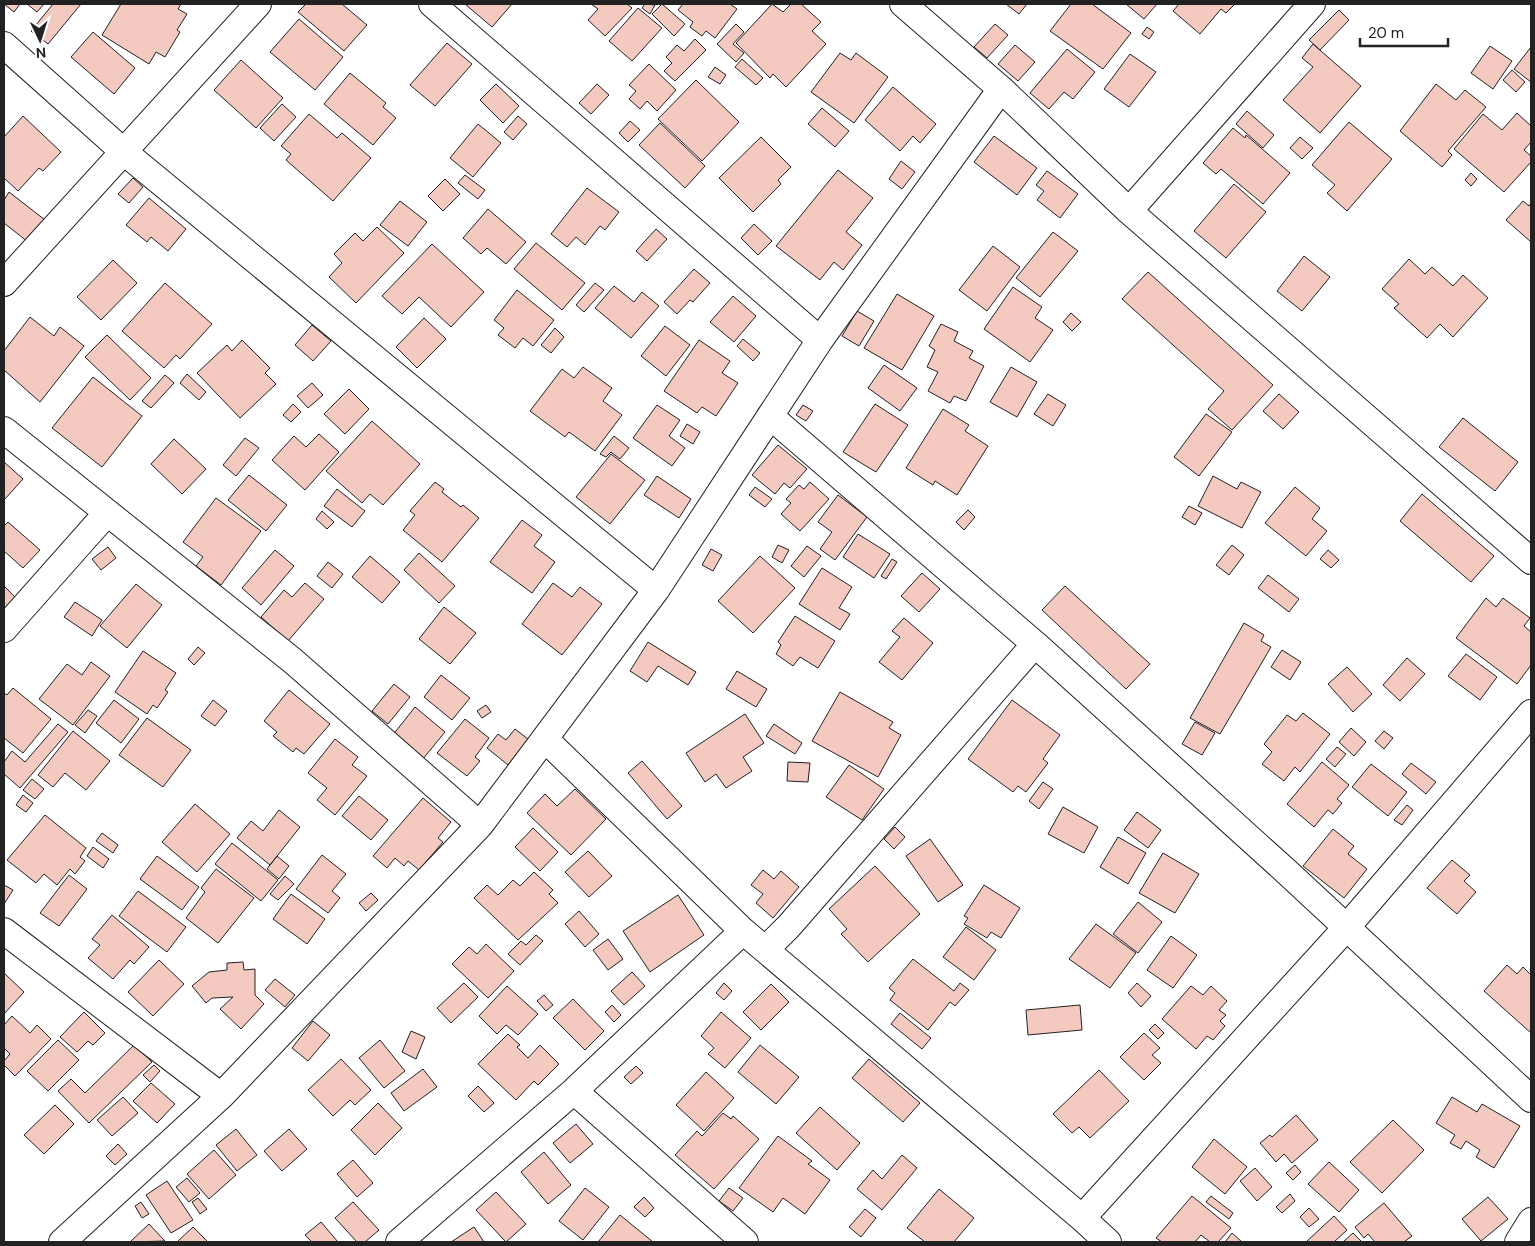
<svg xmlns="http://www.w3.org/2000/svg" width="1535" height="1246" viewBox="0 0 1535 1246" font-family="'DM Sans',sans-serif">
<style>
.building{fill:#f3c9c0;stroke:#222}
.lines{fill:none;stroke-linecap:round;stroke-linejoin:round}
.minor-casing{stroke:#222;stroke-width:28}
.minor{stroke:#fff;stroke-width:26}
</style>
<rect width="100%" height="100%" fill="#fff"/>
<!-- building -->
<path class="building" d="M4 4H20L14 12Z
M27 4H44L37 12Z
M53 4H81L48 44 31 31Z
M121 4H181L178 9 187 14 177 30 180 32 165 57 156 52 149 64 102 35Z
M306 4H342L367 25 344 51 298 12Z
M465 4H512L492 27Z
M591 4H627L632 8 605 36 588 20 598 9Z
M645 4 655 5 650 14 642 8Z
M662 4 685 24 674 36 652 14Z
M683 4H730L737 9 715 38 706 31 702 36 690 27 693 22 678 10Z
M772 4 783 12 791 4H801L821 22 812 31 826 44 786 87 773 74 770 78 736 43Z
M1006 4H1027L1019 14Z
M1071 4H1092L1131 33 1103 69 1050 31Z
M1126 4H1157L1144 19Z
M1179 4H1235L1226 13 1221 9 1200 34 1173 11Z
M638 8 662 28 632 61 609 41Z
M1339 10 1349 20 1320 50 1309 40Z
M299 19 343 57 315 90 270 52Z
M736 24 744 32 733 44 744 53 736 62 717 44Z
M995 24 1008 35 987 58 974 47Z
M1147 27 1154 32 1149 39 1142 34Z
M93 32 135 68 114 94 71 57Z
M695 39 706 50 675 81 664 71 672 63 666 57 677 45 684 51Z
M447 43 472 64 435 106 410 85Z
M1313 44 1361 86 1320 133 1283 100 1313 67 1302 58Z
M1015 45 1035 62 1018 81 998 64Z
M1490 46 1512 61 1493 89 1471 73Z
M1531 47V82L1514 69Z
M1067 49 1095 72 1073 99 1064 92 1049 109 1030 93Z
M840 53 851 60 856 53 888 77 854 123 811 92Z
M1130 54 1156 72 1129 107 1104 89Z
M742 59 763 78 756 85 735 67Z
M241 60 283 98 256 128 214 90Z
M649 64 676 90 657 111 647 101 640 109 629 99 636 91 629 85Z
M715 67 726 75 720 84 708 77Z
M1512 70 1525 82 1516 92 1503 80Z
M350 73 386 103 383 107 396 118 373 145 324 104Z
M696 80 739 122 702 161 658 119Z
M496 84 519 106 503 123 480 100Z
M597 84 609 95 591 114 579 103Z
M1436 84 1456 100 1465 90 1486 107 1448 151 1452 155 1442 167 1400 131Z
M893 87 936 124 920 143 913 136 900 151 865 120Z
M282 104 296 117 274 141 260 128Z
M822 108 849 131 835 147 808 124Z
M1247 111 1274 135 1263 148 1236 124Z
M1517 113 1531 126V142L1524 150 1531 156V162L1504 192 1454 149 1483 114 1502 130Z
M309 114 337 138 342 133 371 158 333 201 286 160 291 154 281 146Z
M23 116 61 152 43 171 39 168 18 191 4 178V137Z
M518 116 527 124 513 140 504 132Z
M630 121 640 130 628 142 619 133Z
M1349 122 1392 159 1347 211 1327 193 1335 185 1312 165Z
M660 123 705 166 685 188 639 145Z
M478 124 501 143 473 177 450 158Z
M1233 128 1245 138 1246 135 1290 173 1263 204 1221 169 1216 174 1203 163Z
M994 136 1037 168 1017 195 974 162Z
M761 137 791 167 778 180 781 184 753 212 719 178Z
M1300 137 1313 148 1302 159 1290 148Z
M901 161 915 172 902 189 889 179Z
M838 170 873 198 846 232 862 245 843 270 834 262 820 280 776 246Z
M1047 171 1078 194 1060 218 1037 200 1044 191 1036 185Z
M1471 173 1477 179 1471 186 1465 180Z
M465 175 485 190 478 199 458 183Z
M133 178 143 187 129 203 118 194Z
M445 179 460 194 443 211 428 196Z
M1234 184 1266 212 1226 258 1194 231Z
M587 188 619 212 605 230 600 226 585 245 576 237 567 247 551 234Z
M9 192 45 220 28 242 4 223V200Z
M149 198 186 229 168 251 151 237 147 242 126 225Z
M400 201 427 222 408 246 380 225Z
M1523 201 1529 206 1531 203V242L1506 220Z
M488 209 526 242 506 264 487 248 481 254 463 238Z
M754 224 772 241 758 255 741 238Z
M377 227 404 253 356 303 329 277 342 263 334 254 355 233 363 241Z
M656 229 667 239 647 261 636 251Z
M1053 232 1078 251 1040 297 1016 278Z
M536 243 585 283 562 310 514 269Z
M432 244 484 292 451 327 419 297 402 314 382 296Z
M993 246 1020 267 987 311 959 290Z
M1304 256 1330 277 1302 311 1277 291Z
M1409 259 1425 274 1432 267 1453 286 1463 275 1488 298 1453 337 1440 324 1427 338 1394 308 1399 304 1382 289Z
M113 260 137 283 101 320 77 297Z
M694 269 710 283 693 302 690 300 677 314 664 302Z
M1148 272 1273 385 1232 430 1208 409 1224 391 1122 299Z
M165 283 212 324 180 359 176 355 164 368 122 331Z
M595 283 604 290 584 312 576 305Z
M614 286 634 302 642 292 659 306 631 338 595 308Z
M1013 287 1042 307 1035 318 1053 330 1030 362 984 329Z
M517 290 554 320 533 346 523 338 515 348 498 335 504 328 494 320Z
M897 294 934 316 902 370 864 348Z
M733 296 756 316 734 342 710 322Z
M857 311 874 321 859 346 842 336Z
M1071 313 1081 322 1072 331 1063 322Z
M30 317 54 336 60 327 84 346 40 402 4 370V351Z
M424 318 446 339 417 368 396 347Z
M941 324 958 332 954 341 973 351 969 358 984 366 966 401 954 396 950 403 928 391 938 372 927 367 935 350 929 346Z
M312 325 331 341 313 361 295 345Z
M665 326 690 345 666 376 641 356Z
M555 328 564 337 551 353 541 345Z
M107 335 151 378 130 400 85 357Z
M743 339 760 353 753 361 737 346Z
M242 340 270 368 265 373 276 384 240 418 197 373 227 345 232 351Z
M699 340 730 361 722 373 738 383 716 416 702 407 697 413 664 391Z
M884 365 917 388 900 411 868 388Z
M583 367 612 388 603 401 622 415 595 451 569 432 565 437 530 411 562 369 574 378Z
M1011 367 1037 382 1017 417 990 402Z
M187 374 206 392 199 400 180 383Z
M165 375 174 383 151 408 142 401Z
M93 377 142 416 102 467 52 428Z
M312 383 323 395 308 408 297 396Z
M349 389 369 409 345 434 324 414Z
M1048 394 1066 405 1053 426 1034 414Z
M1279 394 1299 412 1283 429 1263 411Z
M293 404 301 412 291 422 283 415Z
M875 404 908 425 876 472 843 452Z
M657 405 680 420 669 436 685 448 672 466 633 438Z
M803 405 813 411 806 421 796 415Z
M943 409 969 425 965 431 988 446 957 495 935 481 933 485 906 468Z
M1206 414 1232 432 1199 476 1174 457Z
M1463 418 1518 462 1495 491 1439 447Z
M372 421 420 464 383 505 370 494 362 503 326 471Z
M687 424 700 432 693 444 680 436Z
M319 434 339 452 305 490 272 460 294 436 306 447Z
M614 436 629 448 620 459 611 452 606 457 600 454Z
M245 438 259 448 236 476 223 465Z
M174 439 206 469 182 494 151 464Z
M778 445 807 469 790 488 784 483 775 494 752 475Z
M611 454 645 480 610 524 576 497Z
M4 462 23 479 5 499 4 498Z
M249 475 287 505 266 531 228 500Z
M657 476 691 499 679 518 644 495Z
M1213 476 1237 489 1241 482 1261 492 1242 528 1198 506Z
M435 482 444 489 442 492 461 507 463 505 479 518 442 562 403 530 415 515 410 511Z
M810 482 829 499 800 531 781 514 791 503 786 499 799 485 804 489Z
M755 487 772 499 765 507 749 495Z
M1295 487 1320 508 1312 519 1327 531 1306 556 1265 523Z
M337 489 365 511 352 527 324 506Z
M1422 494 1494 556 1471 582 1400 521Z
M838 495 867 517 835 560 820 549 832 532 818 522Z
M216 498 261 531 221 585 196 566 203 557 183 542Z
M1189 506 1202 513 1195 525 1182 517Z
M968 510 975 517 964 530 956 522Z
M322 511 334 522 327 529 316 519Z
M522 520 542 535 534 546 555 562 532 593 490 562Z
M8 522 40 550 23 568 4 551V526Z
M858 534 890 554 874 578 843 557Z
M778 545 789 550 782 563 772 557Z
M1232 545 1244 555 1229 575 1216 565Z
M807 546 821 556 804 577 791 566Z
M108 547 116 558 101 570 92 559Z
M711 549 722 555 713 571 702 565Z
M275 550 294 566 261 605 242 588Z
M1328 550 1339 560 1331 568 1320 559Z
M419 553 455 586 439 603 404 570Z
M370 556 400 582 382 603 352 577Z
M760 556 795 588 753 633 718 601Z
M892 559 897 562 886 579 881 576Z
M328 562 343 574 332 588 317 576Z
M822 568 852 587 839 608 850 614 840 630 799 604Z
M922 573 940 589 919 612 901 596Z
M1268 575 1299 599 1289 612 1258 588Z
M305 583 324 599 288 641 261 617 284 590 292 597Z
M553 583 572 597 580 587 602 604 562 655 522 624Z
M136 584 162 605 127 648 100 626Z
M4 586 18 600 4 614Z
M1065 586 1150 664 1126 689 1042 610Z
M1486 598 1496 607 1503 598 1530 618 1524 626 1531 632V665L1517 684 1456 638Z
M75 602 102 620 92 636 64 617Z
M444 607 476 633 450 664 419 639Z
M795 616 835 641 818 668 800 657 793 666 776 654 781 645 778 642Z
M904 618 933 643 902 680 879 662 900 637 892 631Z
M1244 623 1264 635 1261 641 1271 647 1220 734 1190 718Z
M648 642 696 672 688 685 658 666 647 682 630 671Z
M198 647 205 653 194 665 188 659Z
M1282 650 1301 662 1290 680 1271 667Z
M143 651 176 673 165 690 168 692 157 708 153 705 147 714 115 692Z
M1466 654 1497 677 1480 700 1448 676Z
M1407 658 1425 674 1400 701 1383 685Z
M91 662 110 676 73 725 39 699 67 664 82 675Z
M1347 667 1372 694 1353 712 1328 684Z
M737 671 767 689 756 707 726 689Z
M441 675 470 698 452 720 424 697Z
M394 684 410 697 388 724 372 711Z
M13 688 51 719 23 753 4 738V693L7 695Z
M289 690 330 724 304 754 296 748 293 752 273 736 277 732 264 721Z
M840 692 893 722 889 728 901 735 878 777 812 741Z
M114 700 139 719 121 743 96 723Z
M213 700 227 711 215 726 201 716Z
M1012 700 1060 735 1043 759 1048 763 1026 792 1018 786 1013 792 968 759Z
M486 705 491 712 482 718 477 711Z
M415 707 445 732 422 760 392 736Z
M88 710 97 716 85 733 75 725Z
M1303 713 1330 734 1300 772 1295 767 1284 781 1262 764 1272 752 1264 744 1287 715 1296 721Z
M745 714 764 743 743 757 752 771 726 788 716 774 705 782 686 753Z
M147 718 191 750 163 787 119 755Z
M465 719 489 738 475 757 480 761 467 776 437 753Z
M1195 722 1215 733 1202 755 1182 744Z
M58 724 68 732 20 788 4 774V762L12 751 25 762Z
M774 724 802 743 795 754 766 736Z
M1351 728 1366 742 1354 756 1339 742Z
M515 729 528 739 508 765 487 748 498 734 506 740Z
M73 731 110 761 86 790 65 773 53 787 38 775Z
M1384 731 1393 738 1384 749 1375 741Z
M335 739 358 757 352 765 367 776 335 815 317 800 327 788 308 773Z
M1337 747 1346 754 1335 767 1326 759Z
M642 761 682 806 667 819 628 773Z
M788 762 810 763 808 782 787 781Z
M1322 762 1349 785 1337 799 1342 803 1333 814 1328 810 1314 827 1287 804Z
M1411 763 1436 782 1426 794 1402 774Z
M1371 764 1407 792 1388 816 1352 787Z
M849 765 884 789 862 820 826 797Z
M32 779 44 789 35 799 23 790Z
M1043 782 1053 789 1039 809 1029 801Z
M575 789 606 819 571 855 527 813 545 794 557 806Z
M23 795 33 803 26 812 16 805Z
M359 796 388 820 371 840 342 816Z
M423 798 451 822 438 838 443 842 419 870 408 861 404 866 395 858 387 868 373 856Z
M195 804 230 834 197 872 162 842Z
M1407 805 1413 810 1402 825 1394 820Z
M1063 807 1098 827 1084 853 1048 834Z
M279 810 300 827 270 865 237 838 251 821 263 831Z
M1137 812 1161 830 1148 848 1124 830Z
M45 815 86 848 80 857 85 861 75 874 70 869 57 885 44 874 36 883 7 860Z
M895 827 905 837 894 849 884 839Z
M533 828 558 852 540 871 515 847Z
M1333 829 1354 846 1348 854 1367 869 1344 898 1303 866Z
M102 833 118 845 113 853 96 841Z
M1118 837 1146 853 1128 884 1100 867Z
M930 839 963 885 938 902 906 856Z
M232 843 278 880 261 901 215 864Z
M93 847 109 859 103 868 87 856Z
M588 851 612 876 589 897 565 872Z
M1163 853 1199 874 1175 913 1139 893Z
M322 855 346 874 332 891 340 898 328 913 296 889Z
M157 856 199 887 182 910 140 879Z
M277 856 289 866 279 879 267 869Z
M1452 860 1470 875 1464 881 1476 892 1457 914 1427 888Z
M875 866 920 914 868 962 841 934 847 929 829 909Z
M216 869 254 898 218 943 186 918 205 892 201 888Z
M763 870 774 879 781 871 799 887 773 918 756 903 763 894 751 885Z
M534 872 553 890 549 894 558 903 518 940 474 898 487 885 498 895 513 880 520 886Z
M69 875 87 889 59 926 40 913Z
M285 876 294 884 278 900 270 894Z
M4 885 13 890 4 904Z
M984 885 1020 908 1001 938 991 932 987 938 964 924 968 918 964 916Z
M138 891 186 927 167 952 119 916Z
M371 893 378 900 366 911 359 903Z
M291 894 325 919 307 944 273 919Z
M678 895 704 935 650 972 623 931Z
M1138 902 1162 922 1138 953 1113 934Z
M579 911 599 934 585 947 565 924Z
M112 915 149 947 134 964 130 960 113 979 88 958 100 945 92 939Z
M1096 924 1136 953 1110 988 1069 959Z
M966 927 996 950 974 980 943 957Z
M536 935 543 941 520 965 508 954 521 941 526 945Z
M1171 936 1197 955 1173 988 1147 970Z
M608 939 623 959 608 970 593 950Z
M486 944 514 971 488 998 452 964 469 947 477 954Z
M913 959 954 991 960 983 969 990 955 1006 950 1002 928 1030 890 1000 895 993 889 988Z
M159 960 184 984 153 1016 128 992Z
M243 962 244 970 255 969V995L264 1004 241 1029 220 1009 233 997 212 998 206 1003 192 986 209 972 227 970V963Z
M1507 965 1517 974 1523 967 1531 975V1033L1484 991Z
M632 972 645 986 624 1005 611 991Z
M4 973 24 992 4 1014Z
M275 979 295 995 285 1007 265 990Z
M464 983 478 997 451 1023 437 1008Z
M724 983 732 991 724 1000 716 993Z
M1137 983 1151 996 1141 1007 1128 993Z
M771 984 789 1002 761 1030 743 1012Z
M507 986 538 1014 518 1035 506 1025 497 1034 479 1016Z
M1191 986 1203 995 1211 986 1227 1001 1219 1010 1226 1015 1220 1021 1225 1026 1213 1040 1207 1036 1196 1049 1162 1019Z
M544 995 553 1005 546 1011 537 1001Z
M573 999 604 1031 585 1050 553 1018Z
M612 1005 621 1015 614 1022 605 1012Z
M1080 1005 1082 1030 1028 1035 1026 1010Z
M84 1012 105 1033 93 1045 88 1041 77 1052 60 1037Z
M721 1012 751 1038 725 1068 708 1054 714 1048 701 1036Z
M900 1013 931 1038 922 1049 891 1024Z
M12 1016 30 1033 37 1025 51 1039 15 1076 4 1065V1061L10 1054 4 1048V1025Z
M313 1021 330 1035 308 1061 292 1048Z
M1155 1024 1164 1033 1158 1039 1149 1030Z
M411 1031 425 1037 416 1059 402 1052Z
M1144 1033 1160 1048 1152 1055 1161 1063 1144 1080 1120 1057Z
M508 1034 520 1045 517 1047 528 1058 540 1045 559 1064 538 1085 534 1081 516 1100 478 1064Z
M58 1040 79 1060 48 1091 27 1071Z
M380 1040 405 1071 384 1088 359 1058Z
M134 1045 152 1062 89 1123 58 1091 71 1079 85 1093Z
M760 1045 799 1077 776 1104 738 1072Z
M341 1059 371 1090 355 1105 350 1100 333 1116 308 1090Z
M869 1059 920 1103 903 1122 852 1078Z
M154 1065 160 1071 150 1082 143 1075Z
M636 1066 643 1073 631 1084 624 1077Z
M423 1069 437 1087 404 1111 391 1093Z
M1099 1070 1129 1101 1090 1138 1079 1127 1072 1133 1053 1114Z
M706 1072 734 1098 704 1131 676 1105Z
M151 1083 175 1104 157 1123 133 1101Z
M478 1086 494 1103 484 1112 468 1096Z
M123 1097 138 1113 112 1136 97 1120Z
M1452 1097 1477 1112 1482 1104 1520 1126 1494 1168 1476 1157 1480 1150 1466 1141 1461 1149 1450 1143 1455 1135 1436 1123Z
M378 1103 402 1128 375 1155 351 1130Z
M55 1105 74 1124 44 1154 24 1135Z
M820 1107 860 1143 837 1170 796 1133Z
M723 1113 731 1119 733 1116 759 1139 714 1189 675 1155 697 1131 702 1136Z
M1296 1115 1318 1140 1292 1163 1284 1154 1276 1162 1260 1143 1270 1135 1272 1137Z
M1393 1120 1424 1150 1382 1193 1350 1162Z
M576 1124 593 1144 570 1163 553 1143Z
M236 1129 257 1155 237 1171 216 1145Z
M289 1129 307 1149 282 1171 264 1151Z
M778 1136 812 1161 808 1164 830 1180 805 1214 783 1198 773 1212 739 1188Z
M1214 1139 1247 1167 1225 1194 1192 1167Z
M118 1144 127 1154 115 1165 106 1156Z
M214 1150 236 1175 209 1199 187 1174Z
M544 1152 571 1185 548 1204 521 1172Z
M902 1155 917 1168 882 1210 857 1189 873 1170 882 1179Z
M353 1160 373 1183 357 1197 337 1174Z
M1329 1162 1359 1190 1339 1212 1308 1184Z
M1295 1165 1301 1172 1293 1180 1286 1173Z
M1255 1168 1272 1187 1257 1201 1240 1181Z
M187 1178 200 1193 189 1202 176 1187Z
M167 1181 193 1220 171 1233 146 1195Z
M585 1188 609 1207 583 1240 559 1221Z
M729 1188 743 1198 733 1211 719 1201Z
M939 1189 974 1218 954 1242H925L907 1228Z
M496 1192 526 1224 506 1242 476 1210Z
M1290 1194 1295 1201 1282 1213 1276 1207Z
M1192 1196 1231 1228 1218 1242H1210L1201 1235 1195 1242H1162L1156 1238Z
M1211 1196 1233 1213 1229 1219 1206 1202Z
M644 1197 654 1208 645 1217 634 1207Z
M1488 1197 1508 1219 1481 1241 1462 1219Z
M198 1198 207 1209 200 1214 192 1202Z
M141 1202 149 1214 142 1218 135 1206Z
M353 1202 379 1230 365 1242H357L335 1218Z
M1384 1203 1412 1236 1404 1242H1375L1368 1234 1364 1238 1355 1227Z
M1309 1208 1319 1219 1309 1227 1300 1217Z
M865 1209 876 1218 861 1237 849 1227Z
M620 1215 653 1242H598Z
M1334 1216 1347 1230 1334 1242H1306Z
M321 1222 338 1242H312L305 1235Z
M149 1224 165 1241 130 1242Z
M193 1227 208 1242H177Z
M474 1227 484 1242H451Z
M1232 1233 1242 1242H1225Z
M1353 1233 1362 1242H1343Z"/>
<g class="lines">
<defs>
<path id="minor" d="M432 4 820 340
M903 4 1001 89 1129 211 1531 561
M4 45 124 152 656 590
M1129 211 1312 4
M4 283 258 4
M770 416 1035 644 1288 873 1531 1099
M4 430 293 661 480 825
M4 629 107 513
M546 740 743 931 1082 1218 1108 1242
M4 931 221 1096
M766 949 789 926 1035 644
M574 1091 745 1242
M1082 1218 1346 928 1531 713
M62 1242 221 1096 480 825 656 590 820 340 1001 89
M399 1242 574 1091 743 931
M1518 1242 1531 1221"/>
</defs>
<!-- minor casing -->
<use href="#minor" class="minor-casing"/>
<!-- minor -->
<use href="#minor" class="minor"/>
</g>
<!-- border -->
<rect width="1535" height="1246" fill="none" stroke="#222222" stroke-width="10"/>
<!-- north arrow -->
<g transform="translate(40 40) rotate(176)" stroke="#ffffff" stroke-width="4" paint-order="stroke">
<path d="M0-4L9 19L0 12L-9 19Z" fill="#222222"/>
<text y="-8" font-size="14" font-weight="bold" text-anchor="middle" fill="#222222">N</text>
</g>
<!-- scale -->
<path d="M1360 38v8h88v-8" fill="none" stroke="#222222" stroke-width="2.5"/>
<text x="1368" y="38" font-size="15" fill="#222222" stroke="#ffffff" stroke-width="4" paint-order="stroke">20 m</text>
</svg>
